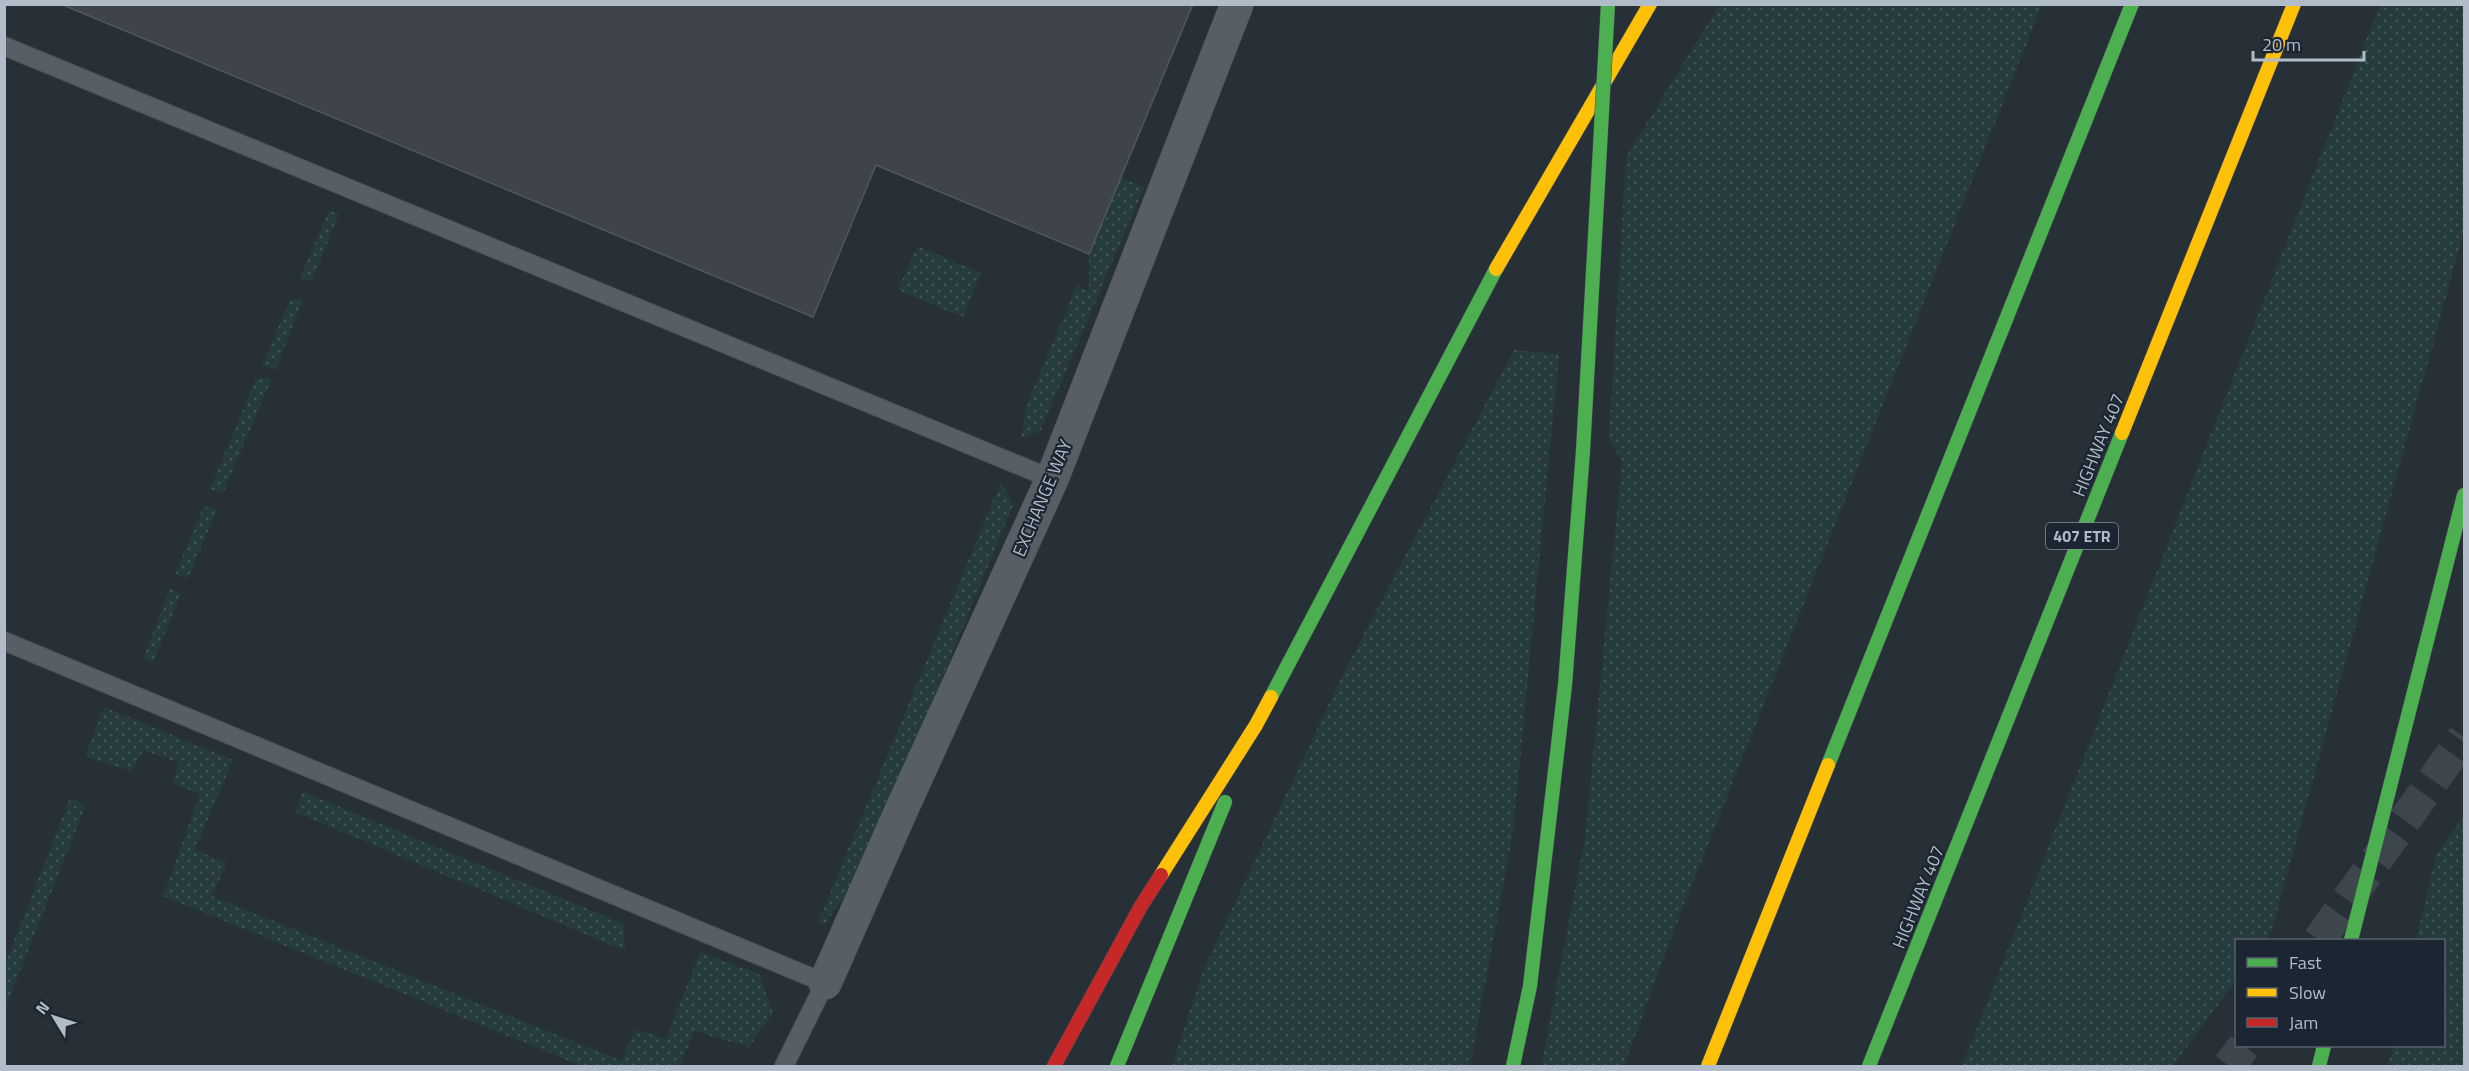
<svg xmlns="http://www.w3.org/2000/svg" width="2469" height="1071" viewBox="0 0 2469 1071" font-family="'Titillium Web',sans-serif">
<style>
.grass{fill:url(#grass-dots)}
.building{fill:#3e444a;stroke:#50575f;stroke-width:1.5}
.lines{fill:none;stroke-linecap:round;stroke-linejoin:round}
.highway-tunnel{stroke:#3d454d;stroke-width:33;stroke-dasharray:33 16;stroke-linecap:butt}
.lane-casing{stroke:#464c52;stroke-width:20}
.street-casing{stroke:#464c52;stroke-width:34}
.fast-casing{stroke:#454c53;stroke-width:15}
.slow-casing{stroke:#454c53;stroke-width:15}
.jam-casing{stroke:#454c53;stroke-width:15}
.lane{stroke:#585e65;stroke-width:18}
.street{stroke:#585e65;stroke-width:33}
.fast{stroke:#4caf50;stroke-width:14}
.slow{stroke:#ffc107;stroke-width:14}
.jam{stroke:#c62828;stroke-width:14}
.fast-bridge-casing{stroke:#454c53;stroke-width:15;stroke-linecap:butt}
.fast-bridge{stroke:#4caf50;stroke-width:14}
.labels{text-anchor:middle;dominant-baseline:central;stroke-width:4.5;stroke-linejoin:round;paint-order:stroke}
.shield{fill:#1b2632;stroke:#848f9c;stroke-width:1.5}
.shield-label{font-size:16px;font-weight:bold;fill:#b1bcc9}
.street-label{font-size:18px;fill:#b1bcc9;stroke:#1b2632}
</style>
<defs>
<pattern id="grass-dots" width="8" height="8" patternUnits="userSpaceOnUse" patternTransform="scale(1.5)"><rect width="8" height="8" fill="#253b3d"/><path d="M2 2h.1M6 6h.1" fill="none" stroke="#425558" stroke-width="1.8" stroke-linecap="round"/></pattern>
</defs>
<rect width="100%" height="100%" fill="#283037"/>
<!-- grass -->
<path class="grass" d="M1719 5H2042L1676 925 1624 1066H1541L1585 837 1622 462 1609 438 1626 157Z
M2380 5H2464V231L2271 933 2266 940H2236V980L2173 1066H1962Z
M1121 177 1144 188 1040 432 1021 437 1027 404 1077 285 1089 291V254Z
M329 210 339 214 312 281 300 278Z
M917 246 981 273 963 317 898 290Z
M303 299 276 369 262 366 290 300Z
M1514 350 1559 354 1513 833 1470 1066H1172L1204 968 1347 666Z
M256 378H272L223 493 210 489Z
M1001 482 1013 505 862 873 824 925 818 922Z
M204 506 217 510 188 579 175 574Z
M170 588 181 594 153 663 143 659Z
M104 707 233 760 195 850 227 863 212 896 622 1061 635 1029 666 1039 700 952 759 974 773 1013 749 1047 694 1031 680 1066H582L163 896 200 794 172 783 179 763 143 750 132 772 85 756Z
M303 792 624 924 625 951 295 812Z
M70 798 86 805 5 1009V964Z
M2464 816V1066H2388L2393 1046H2444V940H2416L2436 855Z"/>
<!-- building -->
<path class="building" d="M1193 4 1089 254 876 165 813 317 63 5Z"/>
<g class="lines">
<!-- highway-tunnel -->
<path class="highway-tunnel" d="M2319 940 2464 737
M2229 1066 2244 1046"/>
<defs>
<path id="lane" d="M4 46 1052 479
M4 641 825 983 784 1066"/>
<path id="street" d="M825 983 901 811 1052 479 1237 4"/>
<path id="fast" d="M1271 697 1496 269
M1828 765 2132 4
M2351 940 2464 495
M1117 1066 1225 802
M1513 1066 1530 986 1565 685 1583 451
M1869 1066 2122 433
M2319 1066 2324 1046"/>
<path id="slow" d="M1496 269 1650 4
M2122 433 2294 4
M1161 875 1256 725 1271 697
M1708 1066 1828 765"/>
<path id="jam" d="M1054 1066 1141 906 1161 875"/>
</defs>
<!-- lane casing -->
<use href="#lane" class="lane-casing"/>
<!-- street casing -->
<use href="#street" class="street-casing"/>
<!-- fast casing -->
<use href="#fast" class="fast-casing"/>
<!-- slow casing -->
<use href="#slow" class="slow-casing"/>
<!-- jam casing -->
<use href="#jam" class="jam-casing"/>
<!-- lane -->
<use href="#lane" class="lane"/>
<!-- street -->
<use href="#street" class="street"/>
<!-- fast -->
<use href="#fast" class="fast"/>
<!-- slow -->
<use href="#slow" class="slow"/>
<!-- jam -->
<use href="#jam" class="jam"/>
<defs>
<path id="fast-bridge" d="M1583 451 1608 4"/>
</defs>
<!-- fast-bridge casing -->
<use href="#fast-bridge" class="fast-bridge-casing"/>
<!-- fast-bridge -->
<use href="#fast-bridge" class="fast-bridge"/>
</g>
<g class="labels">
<!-- shield labels -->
<rect class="shield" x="2046" y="523" width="72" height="26" rx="4.5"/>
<g class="shield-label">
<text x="2082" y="536">407 ETR</text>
</g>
<!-- street labels -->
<g class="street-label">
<text transform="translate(2098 445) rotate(-68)">HIGHWAY 407</text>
<text transform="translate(1042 498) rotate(-67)">EXCHANGE WAY</text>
<text transform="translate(1918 897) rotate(-68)">HIGHWAY 407</text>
</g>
</g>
<!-- border -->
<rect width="2469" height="1071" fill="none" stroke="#b1bcc9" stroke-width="12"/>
<!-- legend -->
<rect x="2235" y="939" width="210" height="108" fill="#1b2632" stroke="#57626e" stroke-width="1.5"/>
<rect x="2247" y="958" width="30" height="9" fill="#4caf50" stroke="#57626e" stroke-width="1.5"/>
<text x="2289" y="969" font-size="18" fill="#b1bcc9">Fast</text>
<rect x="2247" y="988" width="30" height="9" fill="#ffc107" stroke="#57626e" stroke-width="1.5"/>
<text x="2289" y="999" font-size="18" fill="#b1bcc9">Slow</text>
<rect x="2247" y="1018" width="30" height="9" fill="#c62828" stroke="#57626e" stroke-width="1.5"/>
<text x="2289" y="1029" font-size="18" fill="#b1bcc9">Jam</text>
<!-- north arrow -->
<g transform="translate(54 1017) rotate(308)" stroke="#1b2632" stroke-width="4.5" paint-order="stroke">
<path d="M0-4.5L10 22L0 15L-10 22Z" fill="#b1bcc9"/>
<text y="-9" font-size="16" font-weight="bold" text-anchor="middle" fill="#b1bcc9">N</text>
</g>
<!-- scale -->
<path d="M2253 51v9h111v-9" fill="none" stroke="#b1bcc9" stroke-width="3"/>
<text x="2262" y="51" font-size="18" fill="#b1bcc9" stroke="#1b2632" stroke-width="4.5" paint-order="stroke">20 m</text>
</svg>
